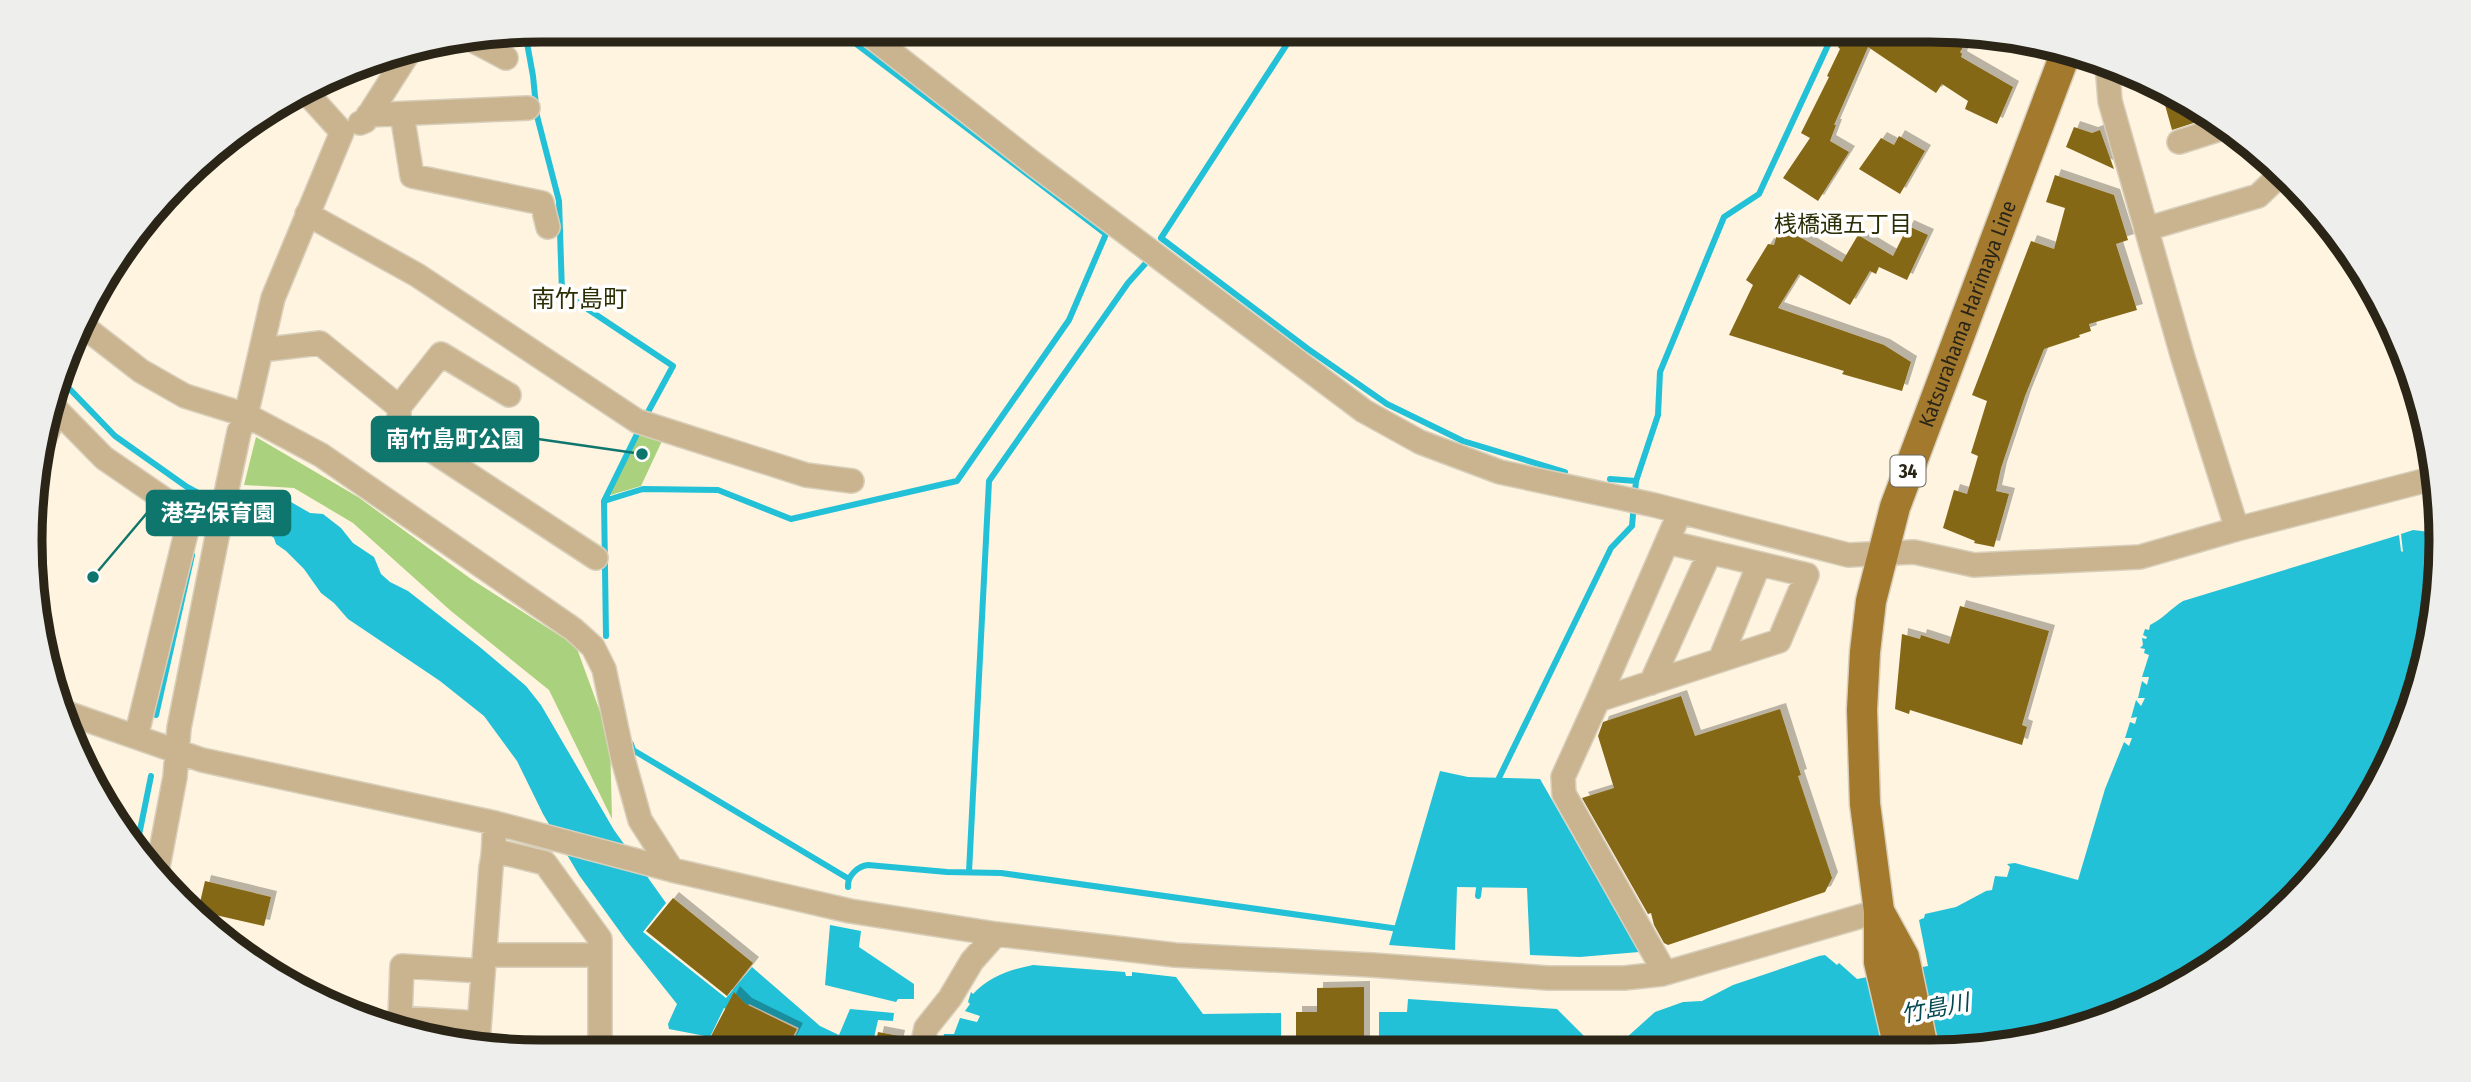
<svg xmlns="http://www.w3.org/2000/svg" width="2471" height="1082" viewBox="0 0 2471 1082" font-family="'Fira Sans Condensed','Noto Sans JP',sans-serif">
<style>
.green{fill:#aad17e}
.water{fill:#22c1d7}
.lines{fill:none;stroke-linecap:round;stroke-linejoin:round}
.stream{stroke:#22c1d7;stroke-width:6}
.building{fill:#856719;filter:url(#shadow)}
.minor-casing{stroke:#d8cfbb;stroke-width:26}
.major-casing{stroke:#d8cfbb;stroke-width:33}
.minor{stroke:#cab38f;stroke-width:23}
.major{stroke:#a3792e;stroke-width:30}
.labels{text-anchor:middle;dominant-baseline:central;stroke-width:7;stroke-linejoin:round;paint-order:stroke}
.shield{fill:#fff;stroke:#6b665d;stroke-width:2}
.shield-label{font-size:19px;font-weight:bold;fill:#2b2517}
.street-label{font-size:21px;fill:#2b2517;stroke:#fff}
.neighbourhood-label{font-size:23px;fill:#2c2f05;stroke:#fff}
.water-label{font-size:23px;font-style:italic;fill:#054851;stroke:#fff}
.quarter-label{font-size:24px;fill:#2c2f05;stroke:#fff}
.rim{fill:none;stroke:#2b2517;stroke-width:9}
.leader{fill:none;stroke:#0f766e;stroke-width:2.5}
.callout-dot{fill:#0f766e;stroke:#fff;stroke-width:2.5}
.callout{fill:#0f766e;stroke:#0f766e;stroke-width:2.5}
.callout-label{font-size:23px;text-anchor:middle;font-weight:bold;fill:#fff}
</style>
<defs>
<filter id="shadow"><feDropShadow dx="6" dy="-6" stdDeviation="0" flood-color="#0004"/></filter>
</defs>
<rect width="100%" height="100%" fill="#fef4df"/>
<!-- green -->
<path class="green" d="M639 433 662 441 641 486 607 496Z
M256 437 358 497 471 579 576 646 610 739 612 819 549 690 451 611 353 523 294 488 244 485Z"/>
<!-- water -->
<path class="water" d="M238 494 269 499 270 496 291 502 310 513 323 514 341 528 353 543 374 557 381 574 390 582 408 591 481 648 526 686 541 705 614 830 666 903 643 932 726 998 752 967 820 1026 839 1035 850 1009 894 1013 893 1021 878 1020 871 1051H808L792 1043 799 1028 749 1004 741 1017 724 1008 710 1037 669 1029 668 1024 677 1004 626 940 579 875 543 814 517 761 484 716 440 681 348 619 334 603 321 593 304 569 286 551 276 544 274 538 266 532 268 511 236 507Z
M2413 530 2430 532 2438 559 2437 608 2414 706 2355 825 2242 946 2126 1013 2065 1030 2064 1025 2019 1030 2020 1042 1997 1048 1379 1050V1012H1407L1408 999 1557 1009 1585 1037 1626 1038 1655 1012 1683 1002 1702 1001 1733 985 1819 956 1825 955 1837 965 1839 963 1857 979 1928 966 1919 920 1924 918 1925 914 1956 907 1986 891 1992 890 1995 876 2007 877 2010 867 2007 864 2015 863 2078 880 2105 789 2124 742 2129 746 2132 738H2125L2130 722 2135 724 2137 717 2131 718 2136 700 2141 706 2145 698H2138L2142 681 2147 685 2149 677H2142L2149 655 2144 653 2145 649 2140 648 2143 645 2142 638 2146 639 2147 637 2143 635 2145 629 2149 630 2150 625C2164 618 2170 609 2183 601L2399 535 2401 551 2403 552 2401 534Z
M1440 771 1468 777 1540 779 1639 952 1580 957 1530 955 1527 888 1457 887 1455 950 1389 945Z
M830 925 861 931 859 947 914 984V999H898L896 1002 825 985Z
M1033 965 1125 972 1126 976H1132V972L1176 977 1203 1014 1281 1013V1050L940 1051 944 1034H954L960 1018 977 1022 980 1016 965 1011 970 1004 968 1002 971 992 973 994C990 976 1009 970 1033 965Z"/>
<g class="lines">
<!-- stream -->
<path class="stream" d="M1294 30 1287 44 1161 238 1308 349 1387 404 1463 441 1565 472
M525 32 533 76 537 116 559 201 562 292 673 366 648 412
M62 381 115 436 187 487 202 495 246 501
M1610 479 1636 481
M604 501 643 489 718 490 791 519 957 481 1069 320 1106 234 838 30
M200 521 202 495
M606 636 604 501 638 432
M156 715 192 555
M631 744 633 750 849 879
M1496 784 1611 548 1632 526 1636 481 1658 415 1660 372 1724 217 1759 194 1835 30
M136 850 151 776
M969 872 989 481 1128 283 1145 264
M848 887C847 876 858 866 868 865L947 872 1001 873 1399 929
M1478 896 1480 881"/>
</g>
<!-- building -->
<path class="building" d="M1842 30H1930L1970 36 1960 52 1962 54 1961 57 2013 87 1997 124 1965 109 1968 101 1942 84 1936 93 1868 47 1834 125H1836L1830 141 1849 152 1818 201 1783 178 1810 138 1801 133 1829 77 1827 76 1840 49 1838 47 1847 33Z
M2160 87 2186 98 2212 117 2172 130Z
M2074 127 2092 133 2100 130 2114 169 2066 147Z
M1899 136 1925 151 1900 194 1859 169 1881 138 1894 145Z
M2055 175 2114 195 2128 240 2116 244 2137 310 2089 324 2091 331 2079 335 2080 337 2044 349 2025 396 2001 468 1996 491 2009 494 1994 547 1974 543 1975 541 1943 528 1954 490 1967 494 1978 456 1971 453 1987 401 1972 395 2031 241 2054 249 2065 208 2046 202Z
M1908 226 1928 235 1907 280 1879 267 1876 274 1870 271 1850 305 1799 274 1778 308 1884 345 1911 362 1902 391 1842 374 1844 371 1729 335 1753 285 1746 280 1768 244 1774 245 1778 231 1793 233 1842 262 1858 235 1893 256Z
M1960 606 2049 631 2022 725 2027 727 2022 745 1910 710 1909 714 1895 709 1902 634 1920 639 1921 635 1949 644Z
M1681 696 1695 736 1780 709 1801 775 1798 776 1832 878 1825 892 1668 945 1664 943 1654 925 1651 913 1648 914 1582 798 1614 788 1598 736 1603 722Z
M205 881 271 897 264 926 198 911Z
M673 898 753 963 727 996 646 931Z
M1364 987V1050H1296V1012H1317V988Z
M734 992 746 1004 797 1029 785 1052H743L711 1036Z
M878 1032 899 1036 896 1051H874Z"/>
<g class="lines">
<defs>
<path id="minor" d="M863 30 1034 164 1364 411 1420 442 1500 472 1654 505 1848 555 1914 552 1974 565 2140 557 2237 529 2183 358 2110 101 2107 63
M474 41 506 58
M2082 55 2099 59
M402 114 412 176 542 203 548 227
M368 115 528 108
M360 123 365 121 409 52
M2179 142 2226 127
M307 214 417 275 637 421 806 475 852 481
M2146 229 2258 196 2282 173
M83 326 141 371 185 396 246 415 321 455 573 629 593 647 604 669 623 759 640 820 672 870
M261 350 320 343 399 407V429L596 558
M53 406 104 458 190 517 136 737
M399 407 441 354 509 395
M38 453 57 410
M2237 529 2435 478
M1667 542 1807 575 1779 641 1598 700 1680 512
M1720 660 1759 564
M1651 683 1710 552
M1598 700 1563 777 1564 794 1665 973
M67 713 202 760 495 823 672 870 850 911 996 934 1175 955 1372 965 1548 978H1624L1662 974 1879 911
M496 851 545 863 600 939V955
M156 877 175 777 179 728 220 522 239 432 246 415 273 298 342 132 304 90
M485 955H600V1052
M478 1023 400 1018 402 966 482 971
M478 1042 491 867C495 852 493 839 495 823
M921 1051 926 1028 950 998 972 961 996 934"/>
<g id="major">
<path d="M1881 915 1904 957 1923 1048"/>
<path id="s1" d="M1899 1048 1879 962V911L1865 804 1862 710 1865 652 1871 601 1895 507 2066 52"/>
</g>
</defs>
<!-- minor casing -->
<use href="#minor" class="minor-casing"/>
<!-- major casing -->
<use href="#major" class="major-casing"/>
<!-- minor -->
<use href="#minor" class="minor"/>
<!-- major -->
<use href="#major" class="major"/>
</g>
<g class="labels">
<!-- shield labels -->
<rect class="shield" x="1890.5" y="455.5" width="35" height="31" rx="5"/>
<g class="shield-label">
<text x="1908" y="471">34</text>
</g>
<!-- street labels -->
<g class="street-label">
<text stroke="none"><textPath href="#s1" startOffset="754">Katsurahama Harimaya Line</textPath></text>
</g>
<!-- neighbourhood labels -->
<g class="neighbourhood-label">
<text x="1843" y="224">桟橋通五丁目</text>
</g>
<!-- water labels -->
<g class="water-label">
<text transform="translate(1935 1008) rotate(-11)">竹島川</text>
</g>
<!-- quarter labels -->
<g class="quarter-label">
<text x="579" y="299">南竹島町</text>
</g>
</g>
<!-- crop -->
<path d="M0 0H2471V1082H0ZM541 42H1930A499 499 0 0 1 2429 541V541A499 499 0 0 1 1930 1040H541A499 499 0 0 1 42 541V541A499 499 0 0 1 541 42Z" fill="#eeeeec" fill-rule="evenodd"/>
<path class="rim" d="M541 42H1930A499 499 0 0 1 2429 541V541A499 499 0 0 1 1930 1040H541A499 499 0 0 1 42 541V541A499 499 0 0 1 541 42Z"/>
<!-- callouts -->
<path class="leader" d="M642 454L538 439M93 577L147 513"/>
<g class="callout-dot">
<circle cx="642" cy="454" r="7"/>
<circle cx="93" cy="577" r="7"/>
</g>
<g class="callout">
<rect x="372" y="417" width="166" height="44" rx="7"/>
<rect x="147" y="491" width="143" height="44" rx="7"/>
</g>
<g class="callout-label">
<text x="455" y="447">南竹島町公園</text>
<text x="218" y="521">港孕保育園</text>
</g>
</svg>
